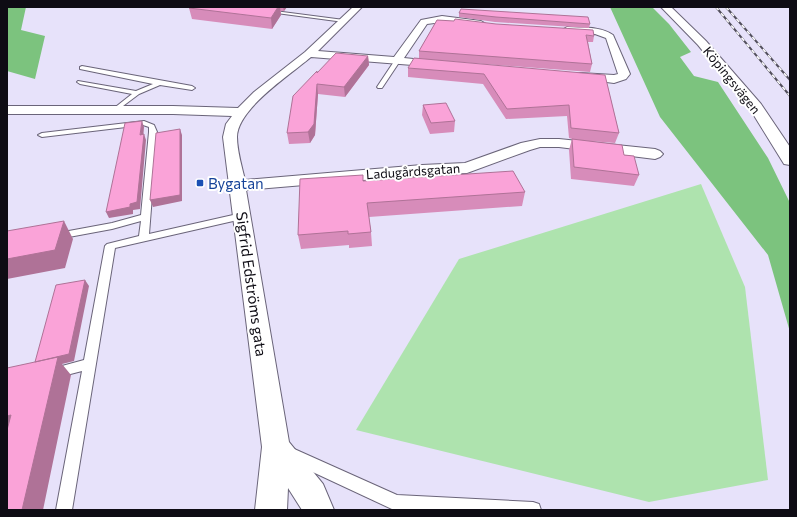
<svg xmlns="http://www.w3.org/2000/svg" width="797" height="517" viewBox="0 0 797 517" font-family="Commissioner,sans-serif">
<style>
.green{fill:#aee3ae}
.forest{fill:#7cc37e}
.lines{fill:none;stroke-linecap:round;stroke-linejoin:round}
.service-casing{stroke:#6a6479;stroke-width:2}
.minor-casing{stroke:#6a6479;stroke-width:2}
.secondary-casing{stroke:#6a6479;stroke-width:2}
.service{fill:#fff;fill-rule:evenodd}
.minor{fill:#fff;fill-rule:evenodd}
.secondary{fill:#fff;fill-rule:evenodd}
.rail-casing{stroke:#524f5c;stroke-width:2}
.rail{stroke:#fff;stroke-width:1.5;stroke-dasharray:4;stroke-linecap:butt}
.wall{fill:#d78cba}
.shaded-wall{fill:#af7297}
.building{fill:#faa3d8;stroke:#af7297}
.transit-dot{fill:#1a4fb4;stroke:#fff;stroke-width:1.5}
.labels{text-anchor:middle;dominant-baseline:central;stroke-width:4;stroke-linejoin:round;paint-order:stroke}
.far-street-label{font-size:13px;fill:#0e0c14;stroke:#fff}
.transit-label{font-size:15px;fill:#164399;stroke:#fff;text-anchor:start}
.street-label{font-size:15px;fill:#0e0c14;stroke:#fff}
</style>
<rect width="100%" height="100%" fill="#e7e2fa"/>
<!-- green -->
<path class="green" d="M701 184 745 287 768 480 649 502 356 430 459 259Z"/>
<!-- forest -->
<path class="forest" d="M7 7H26L21 30 45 36 35 79 7 71Z
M610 7H652L669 24 691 52 680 57 694 76 718 82 768 158 790 203V332L768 255 660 117Z"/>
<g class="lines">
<defs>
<path id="service" d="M267 10 344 20 346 21 344 22 269 12Z
M395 60 400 61 382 88H378L377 87Z
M82 66 192 86 195 88 192 90 160 85 139 94 115 112 113 111V109L132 94 80 84 77 82 78 81 136 91 153 84 80 69V67Z
M144 121 154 125 157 132 149 234 242 213 247 216 242 219 115 248 72 510H56L82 371 55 378 51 377 49 373 51 369 84 360 105 246 107 244 139 236 141 221 112 229 58 239 53 236 58 233 112 223 141 215 149 132V127L143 125 42 137 38 135 42 133Z
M292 448 397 495 533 502 539 504 541 510H394L287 460 285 455 287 450Z"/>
<path id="minor" d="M353 7H362L318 51 394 57 421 20 442 16 481 21 486 24 481 27 442 22 427 24 404 58 442 62 444 64 438 67 311 57C291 74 237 109 237 137 237 151 242 167 245 180L422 165 465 163 521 143 540 139H559L655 149 660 151 663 154 660 157 655 159 559 147H540L530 150 467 173 422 175 246 190 289 442 323 484 334 510H302L288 488 287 510H255L262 447 223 137 226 124 232 116 173 114H7V106H173L238 108 254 92 305 52Z
M567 27C583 28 600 26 613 35L630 74 626 79 614 83 576 78 574 76 576 74 580 73 614 75 618 74 606 38 595 34 564 32 562 30Z"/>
<path id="secondary" d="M661 7H671L706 41 761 104 790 147V165L784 164 750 109 698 45Z"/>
</defs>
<!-- service casing -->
<use href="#service" class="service-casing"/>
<!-- minor casing -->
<use href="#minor" class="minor-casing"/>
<!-- secondary casing -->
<use href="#secondary" class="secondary-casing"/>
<!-- service -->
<use href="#service" class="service"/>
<!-- minor -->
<use href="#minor" class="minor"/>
<!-- secondary -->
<use href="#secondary" class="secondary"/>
<defs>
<path id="rail" d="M716 7 790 96
M726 7 790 80"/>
</defs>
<!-- rail casing -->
<use href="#rail" class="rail-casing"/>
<!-- rail -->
<use href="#rail" class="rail"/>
</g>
<!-- wall -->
<path class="wall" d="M190 7H287L284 11H281V15L272 29 192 19 189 8Z
M459 13 590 24 589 28 495 22 459 17Z
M437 20 594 36 593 42H588L592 64 590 72 419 59V51Z
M368 56 369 65 345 97 318 94 315 135 310 143 289 144 287 133 318 73Z
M408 68 605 75 619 133 615 143 590 141 624 155 639 175 634 186 571 179 569 150 572 139 569 138 567 116 506 119 483 84 408 77Z
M423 105 455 121 454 132 430 134 422 115Z
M363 181 525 192 522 206 369 217 371 232 372 246 349 248V245L301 249 298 235Z"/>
<!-- shaded-wall -->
<path class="shaded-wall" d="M278 7H280L281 15 272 29 271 18Z
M283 7H287L284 11Z
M368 56 369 65 345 97 344 87Z
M317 84 318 94 315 135 310 143 308 132Z
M142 121 144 127 143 140 140 135Z
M180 129 182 135V201L153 207 150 200Z
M144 134 146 140 140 209 133 210V214L109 218 106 212Z
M64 221 73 239 65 268 7 279V259Z
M85 280 89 286 74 361 62 364 71 375 43 510H22L40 369Z
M11 415 7 439V416Z"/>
<!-- building -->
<path class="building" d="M190 7H278L271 18 189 8Z
M461 9 588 17 590 24 496 17 459 13Z
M455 19 496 24 593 30 594 36 586 35 592 64 419 51 437 20 454 21Z
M336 53 368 56 344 87 317 84 314 124 308 132 287 133 293 96 317 71V73Z
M414 58 605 75 619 133 571 128 569 105 507 109 484 74 408 68Z
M446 103 455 121 431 123 423 105Z
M142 121 140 135 144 134 137 202 130 204V207L106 212 125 123Z
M180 129V195L150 200 156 133Z
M572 139 622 145 624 155 634 156 639 175 574 167Z
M513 171 525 192 367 203 371 232 348 234V231L298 235 300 179 363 175V181Z
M64 221 55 250 7 259V231Z
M85 280 69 354 35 362 56 285Z
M58 357 22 510H7V430L11 415 7 416V368Z"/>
<!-- markers -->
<rect class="transit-dot" x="196" y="179" width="8" height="8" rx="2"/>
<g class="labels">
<!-- far-street labels -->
<g class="far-street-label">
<text transform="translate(732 80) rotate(51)">Köpingsvägen</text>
<text transform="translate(413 171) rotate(-4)">Ladugårdsgatan</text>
</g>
<!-- transit labels -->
<g class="transit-label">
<text x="208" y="183">Bygatan</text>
</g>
<!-- street labels -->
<g class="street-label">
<text transform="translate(252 284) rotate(82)">Sigfrid Edströms gata</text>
</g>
</g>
<!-- border -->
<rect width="797" height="517" fill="none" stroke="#0e0c14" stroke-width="16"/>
</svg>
